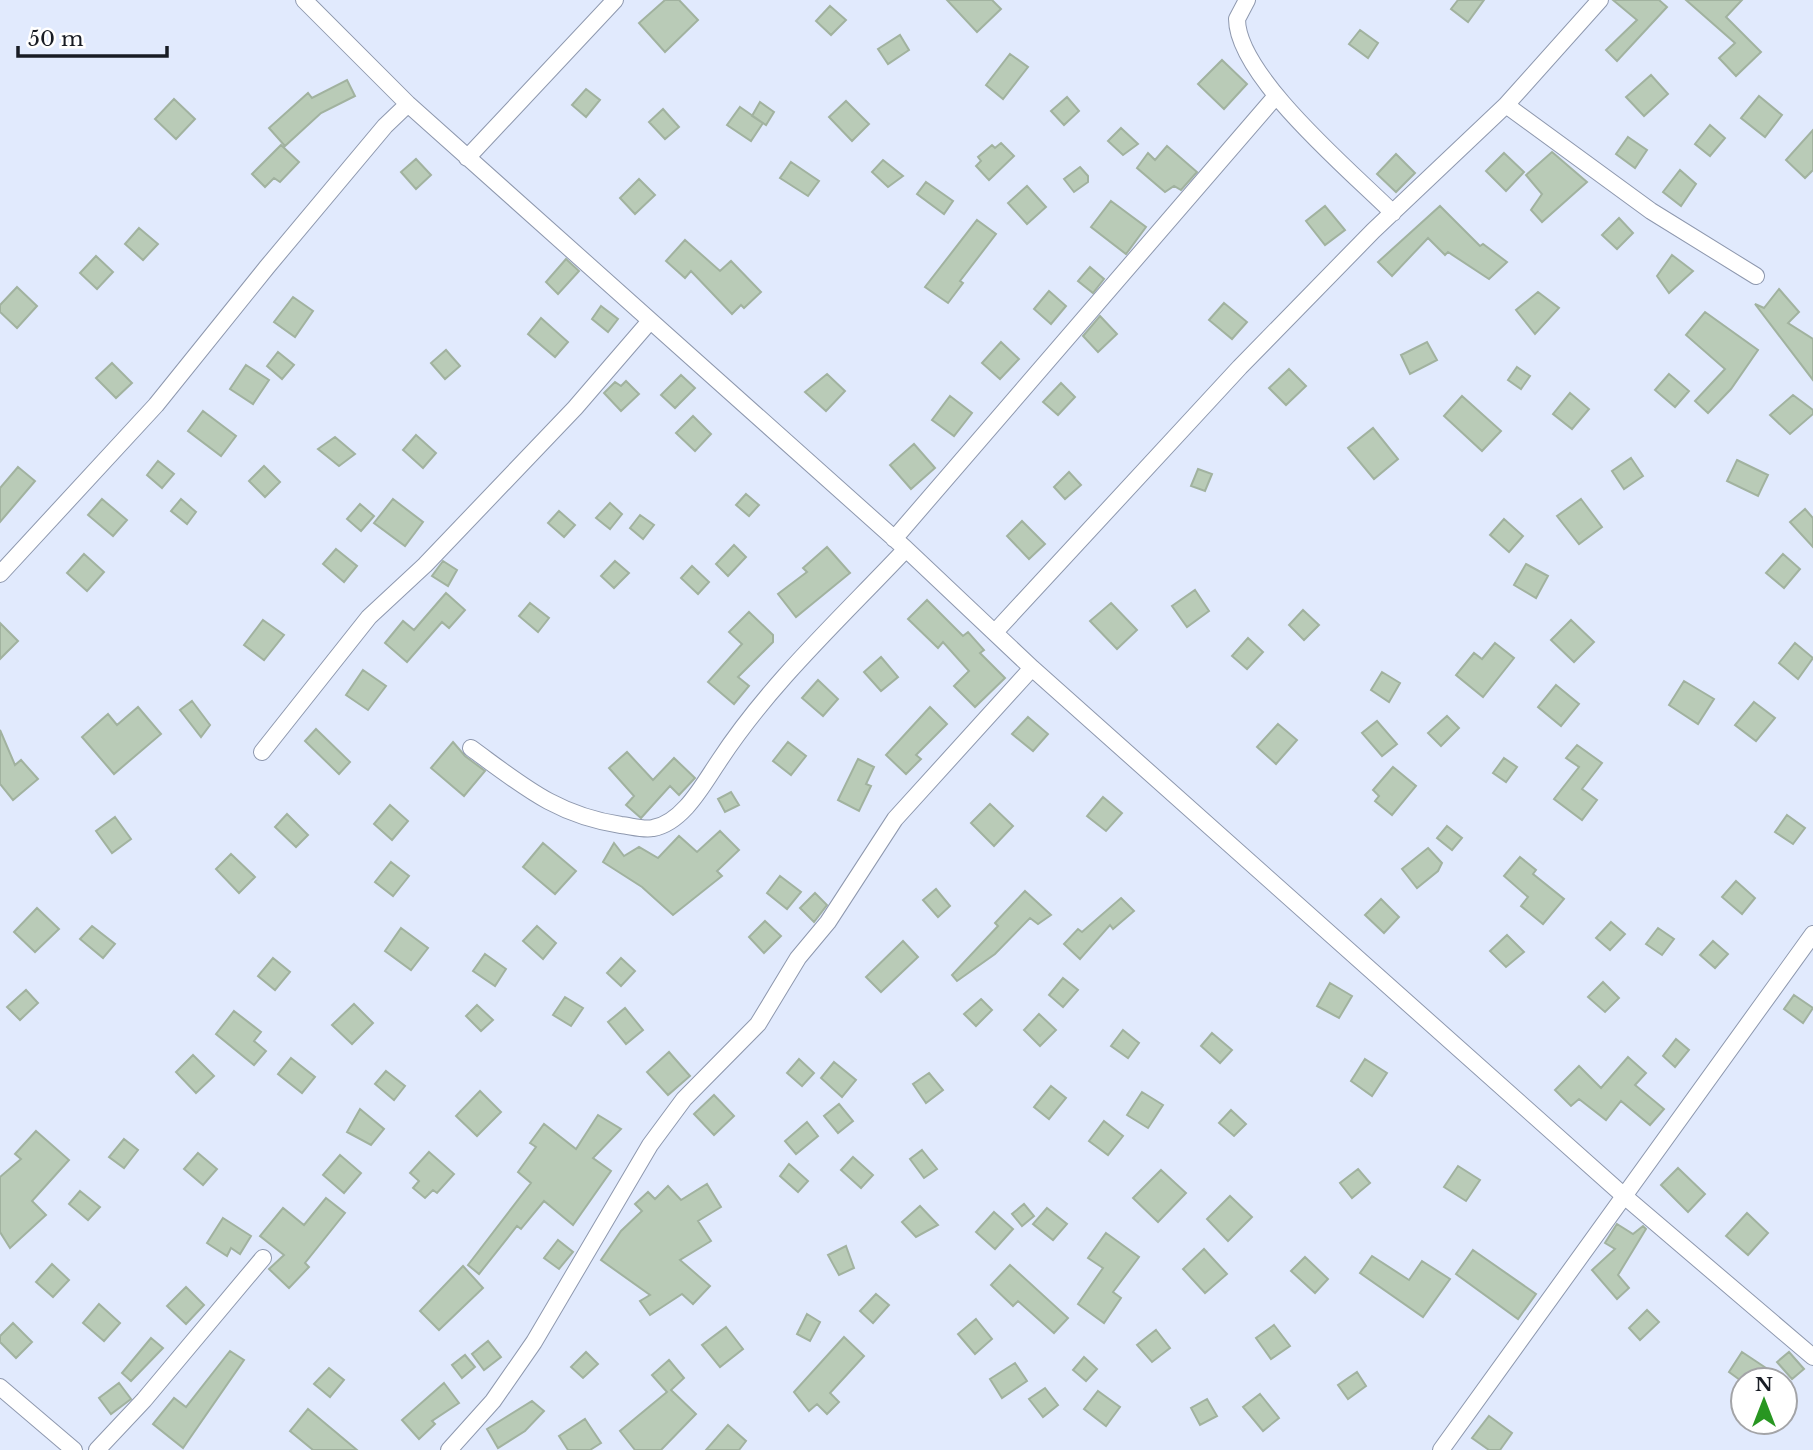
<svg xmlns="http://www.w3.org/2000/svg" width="1813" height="1450" viewBox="0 0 1813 1450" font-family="'Libre Baskerville',serif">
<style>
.building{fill:#b9cbb7;stroke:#a1b29f;stroke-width:2}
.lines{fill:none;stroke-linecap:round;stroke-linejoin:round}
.street-casing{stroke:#8e98ae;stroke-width:18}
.street{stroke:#fff;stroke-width:16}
</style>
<rect width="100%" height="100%" fill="#e1eafd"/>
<!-- building -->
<path class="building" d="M665 0H679L698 20 665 52 639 23Z
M947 0H992L1001 9 977 32Z
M1458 0H1484L1468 22 1451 9Z
M1613 0H1659L1667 7 1617 61 1606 50 1637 20Z
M1686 0H1742L1726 17 1761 52 1736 76 1719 58 1735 43Z
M830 6 846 20 831 35 816 21Z
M1360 30 1378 43 1368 58 1349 44Z
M900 35 909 50 888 64 878 49Z
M1010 54 1028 67 1003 99 986 85Z
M1222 60 1247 84 1224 109 1198 84Z
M1651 75 1668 94 1644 116 1626 97Z
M347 80 355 96 321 113 285 146 269 128 308 93 312 98Z
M586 89 600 100 586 117 572 105Z
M1759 96 1782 115 1765 137 1741 118Z
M1067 97 1079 111 1064 125 1051 111Z
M174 99 195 119 176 139 155 119Z
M846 101 869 124 852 141 829 117Z
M760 102 774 112 766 125 752 116Z
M740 107 763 123 751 141 727 125Z
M663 109 679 127 665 139 649 122Z
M1710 125 1725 138 1710 156 1695 144Z
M1121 128 1138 144 1123 155 1108 141Z
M1813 130V170L1805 178 1786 160Z
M1628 137 1647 150 1635 168 1616 154Z
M1001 143 1014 156 989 180 976 166 981 161 978 157 992 145 995 148Z
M281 145 299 162 280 182 274 178 265 187 252 174Z
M1167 146 1197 172 1181 190 1174 186 1165 192 1137 168 1148 153 1155 160Z
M1552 152 1587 182 1542 222 1531 210 1542 194 1526 175Z
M1504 153 1524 172 1506 191 1486 171Z
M1396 154 1415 173 1396 192 1377 174Z
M416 159 431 175 416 189 401 172Z
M883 160 903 176 888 187 872 172Z
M791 162 819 181 808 196 780 178Z
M1080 167 1088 176V182L1074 192 1064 179Z
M1680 170 1696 184 1681 206 1663 192Z
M639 179 655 195 635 214 620 198Z
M926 182 953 201 944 214 917 194Z
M1027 186 1046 207 1027 224 1008 203Z
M1111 201 1146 227 1126 254 1091 227Z
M1325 206 1345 230 1325 245 1306 221Z
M1440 206 1480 246 1483 244 1507 262 1489 279 1448 252 1445 255 1428 238 1392 276 1378 262Z
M1619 218 1633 233 1617 249 1602 235Z
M977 220 996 234 960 281 963 283 948 303 925 287Z
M139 228 158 244 143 260 125 244Z
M685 240 720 271 731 261 761 292 744 308 741 305 732 314 691 271 685 278 666 261Z
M1672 255 1693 271 1669 293 1657 276Z
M96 256 113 272 97 289 80 273Z
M566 259 579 271 558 294 546 282Z
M1090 267 1104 279 1093 293 1078 281Z
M17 287 37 306 17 328 0 312V305Z
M1779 289 1799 312 1788 323 1813 339V380L1755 304 1764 308Z
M1049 291 1066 306 1051 324 1034 309Z
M1538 292 1559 308 1535 334 1516 310Z
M293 297 313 311 295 337 274 322Z
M1224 303 1247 322 1232 339 1209 320Z
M601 306 618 319 608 332 592 319Z
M1705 312 1758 350 1731 389 1708 413 1695 401 1725 369 1686 335Z
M1100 316 1117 334 1098 352 1083 336Z
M541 318 568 342 555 357 528 334Z
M1001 342 1019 359 1000 379 982 363Z
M1427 342 1437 360 1410 374 1401 355Z
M446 350 460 366 445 379 431 363Z
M278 352 294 365 282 379 267 366Z
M112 363 132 383 116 398 96 378Z
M246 365 269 380 253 404 230 389Z
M1517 367 1530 376 1521 389 1508 380Z
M1289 369 1306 386 1286 405 1269 388Z
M827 374 845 391 826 411 805 392Z
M1669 374 1689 391 1675 407 1655 390Z
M681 375 695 388 675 408 661 395Z
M626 381 639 394 621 411 604 393 615 382 621 386Z
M1061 383 1075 397 1058 415 1043 402Z
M1570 393 1589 409 1572 429 1553 414Z
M1793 395 1813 410V414L1790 434 1770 415Z
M950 396 972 413 954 436 932 420Z
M1462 396 1501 431 1482 451 1444 416Z
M203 411 236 436 221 456 188 431Z
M693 416 711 434 695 451 676 433Z
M1373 428 1398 459 1374 479 1348 448Z
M416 435 436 453 423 468 403 450Z
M335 437 355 454 339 466 318 449Z
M914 444 935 468 911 489 890 465Z
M1631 458 1643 476 1624 489 1612 471Z
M1737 460 1768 475 1758 496 1727 481Z
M158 461 174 474 162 488 147 475Z
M264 466 280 482 265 497 249 481Z
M18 467 35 481 0 522V488Z
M1198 469 1212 474 1205 491 1191 486Z
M1069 472 1081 485 1065 499 1054 487Z
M746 494 759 505 749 516 736 505Z
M102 499 127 520 113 536 88 515Z
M181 499 196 512 187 524 171 511Z
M393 499 423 522 405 546 374 523Z
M1581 499 1602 527 1579 544 1557 516Z
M610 503 622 514 610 529 596 518Z
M360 504 374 516 361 531 347 519Z
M1805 509 1813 518V547L1790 522Z
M559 511 575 525 564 537 548 523Z
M640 515 654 525 643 539 630 528Z
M1504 519 1523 536 1509 552 1490 535Z
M1022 521 1045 544 1029 559 1007 536Z
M734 545 746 557 728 576 716 564Z
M827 547 850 573 796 617 778 594 807 572 803 568Z
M336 549 357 566 344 582 323 564Z
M84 554 104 572 87 591 67 573Z
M1783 554 1800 569 1784 588 1766 573Z
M443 561 457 570 448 586 432 576Z
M615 561 629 573 614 588 601 576Z
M1526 564 1548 576 1536 598 1514 585Z
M692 566 709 582 698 594 681 578Z
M1195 590 1209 611 1187 627 1172 606Z
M446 593 465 610 449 628 442 622 407 662 385 643 403 621 414 630Z
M927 600 963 636 968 632 984 650 980 653 1005 678 975 707 954 686 969 671 943 642 938 648 908 619Z
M530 603 549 618 538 632 519 616Z
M1111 603 1137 630 1117 649 1090 621Z
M1303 610 1319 625 1304 640 1289 625Z
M749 612 773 635V642L738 677 749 686 734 704 708 682 742 644 729 632Z
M263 620 284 635 264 660 244 645Z
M1571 620 1594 642 1574 662 1551 640Z
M0 623 18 641 0 659Z
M1248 638 1263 652 1247 669 1232 656Z
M1495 643 1514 658 1483 697 1456 675 1474 653 1482 659Z
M1795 643 1813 658 1798 679 1779 663Z
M881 657 898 677 881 691 864 672Z
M363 670 386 686 368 710 346 695Z
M1382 672 1400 683 1389 702 1371 690Z
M818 680 838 699 823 716 802 698Z
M1684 681 1714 699 1698 724 1669 705Z
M1556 685 1579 704 1561 726 1538 707Z
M192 701 210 725 201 737 180 710Z
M1754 702 1775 718 1756 741 1735 725Z
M138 707 161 734 114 774 82 737 108 714 117 725Z
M930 707 947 724 916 755 921 759 906 774 886 755Z
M1447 716 1459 728 1441 746 1428 733Z
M1028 717 1048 734 1033 751 1012 734Z
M1377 721 1397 744 1382 756 1362 733Z
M1278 724 1297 740 1276 764 1257 747Z
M316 729 350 762 339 774 305 741Z
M0 730 15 765 21 760 38 779 13 800 0 784Z
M453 742 465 756 485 771 464 796 431 768Z
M788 742 806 756 791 775 773 761Z
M1577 745 1602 763 1582 789 1597 800 1582 820 1554 799 1579 767 1566 758Z
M627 752 653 780 674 758 695 778 679 795 670 786 641 818 626 805 634 796 609 768Z
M1504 758 1517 767 1506 782 1493 773Z
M858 759 874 767 866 784 871 786 859 811 838 800Z
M1393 767 1416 786 1392 815 1375 801 1379 796 1373 790Z
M731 792 739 805 725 812 718 799Z
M1103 797 1122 813 1106 831 1087 816Z
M990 804 1013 826 994 846 971 823Z
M390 805 408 821 392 840 374 824Z
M287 814 308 835 296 847 275 827Z
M1787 815 1805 828 1793 844 1775 832Z
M115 817 131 839 112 853 96 831Z
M1447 826 1462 838 1452 850 1437 838Z
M720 831 739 850 717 871 722 876 673 915 642 887 603 862 614 843 624 856 639 847 658 858 679 836 697 852Z
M543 843 576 871 555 894 523 867Z
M1428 848 1442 863 1438 871 1417 888 1402 869Z
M231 854 255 877 239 893 216 869Z
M1520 857 1536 870 1533 874 1564 899 1543 924 1521 906 1528 897 1504 876Z
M391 862 409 876 393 896 375 882Z
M780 876 801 892 787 909 767 893Z
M1736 881 1755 898 1742 914 1722 897Z
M936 889 950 906 938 917 923 900Z
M1025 891 1051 915 1038 924 1030 918 995 954 957 981 952 975 998 926 995 923Z
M815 893 827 905 814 922 800 908Z
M1121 898 1134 911 1113 929 1110 925 1080 959 1064 944 1078 929 1082 932Z
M1381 899 1399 917 1384 933 1365 915Z
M37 908 59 929 35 952 14 932Z
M765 921 781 936 764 953 749 937Z
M1611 922 1625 934 1610 950 1596 938Z
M92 926 115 944 103 958 80 939Z
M537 926 556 943 543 959 523 941Z
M401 928 428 948 411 970 385 951Z
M1658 928 1674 939 1662 955 1646 944Z
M1507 935 1524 952 1506 967 1490 951Z
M903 941 918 957 881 992 866 977Z
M1713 941 1728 954 1715 968 1700 955Z
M485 954 506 969 495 986 473 971Z
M273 958 290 972 275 990 258 976Z
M621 958 635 971 621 986 607 973Z
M1063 978 1078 990 1063 1007 1049 995Z
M1603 982 1619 998 1605 1012 1588 997Z
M1330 983 1352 996 1339 1018 1317 1006Z
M26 990 38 1003 20 1020 7 1007Z
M1794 995 1813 1008 1803 1023 1784 1009Z
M565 997 583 1008 571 1026 553 1015Z
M981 999 992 1010 976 1026 964 1014Z
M354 1004 373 1023 352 1044 332 1025Z
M477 1005 493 1020 481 1031 466 1016Z
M625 1008 643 1030 626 1044 608 1022Z
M234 1011 261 1032 254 1041 266 1051 254 1065 216 1034Z
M1039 1014 1056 1030 1040 1046 1024 1030Z
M1123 1030 1139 1043 1128 1058 1111 1046Z
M1212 1033 1232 1050 1220 1063 1201 1046Z
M1676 1039 1689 1050 1675 1067 1663 1056Z
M669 1052 690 1076 668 1095 647 1072Z
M193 1055 214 1076 196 1093 176 1072Z
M1628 1057 1646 1073 1635 1085 1664 1109 1650 1125 1621 1101 1606 1120 1579 1099 1571 1106 1555 1090 1579 1066 1601 1088Z
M291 1058 315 1077 302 1093 278 1074Z
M799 1059 814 1073 802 1086 787 1073Z
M1365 1059 1387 1073 1372 1096 1351 1081Z
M834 1062 856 1080 842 1097 821 1078Z
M386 1071 405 1086 394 1100 375 1084Z
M929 1073 943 1090 926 1103 913 1084Z
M1051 1086 1066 1098 1049 1119 1034 1107Z
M480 1091 501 1112 477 1136 456 1116Z
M1142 1092 1163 1105 1148 1128 1127 1115Z
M714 1095 734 1116 714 1135 694 1114Z
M839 1104 853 1121 838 1133 824 1116Z
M360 1109 384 1129 371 1145 347 1132Z
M1231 1110 1246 1124 1234 1136 1219 1123Z
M598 1115 621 1129 593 1158 611 1171 573 1225 544 1201 521 1229 517 1226 479 1274 468 1265 531 1183 518 1172 536 1147 530 1143 544 1124 576 1149Z
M1104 1121 1123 1136 1108 1155 1089 1141Z
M807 1122 818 1136 796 1154 785 1141Z
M36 1131 69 1160 32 1201 46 1215 10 1248 0 1232V1177L21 1159 15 1154Z
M124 1139 138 1150 124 1168 109 1157Z
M922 1150 937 1169 924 1178 910 1159Z
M429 1152 454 1174 437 1193 433 1190 425 1198 413 1188 419 1181 410 1173Z
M198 1153 217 1169 203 1185 184 1169Z
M340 1155 361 1173 344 1193 323 1175Z
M853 1157 873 1175 861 1188 841 1170Z
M789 1164 808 1181 798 1192 780 1176Z
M1458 1166 1480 1180 1466 1201 1444 1187Z
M1678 1168 1705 1194 1688 1212 1661 1185Z
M1358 1169 1370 1183 1352 1198 1340 1183Z
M1161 1170 1186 1193 1158 1222 1133 1198Z
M707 1184 721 1207 698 1221 711 1241 680 1260 710 1286 693 1304 682 1294 650 1315 640 1301 650 1295 601 1260 621 1231 642 1211 635 1204 648 1192 655 1199 668 1186 681 1200Z
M80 1191 100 1207 88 1220 69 1204Z
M1230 1196 1252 1217 1228 1241 1207 1219Z
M326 1198 345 1213 305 1263 309 1267 289 1288 269 1269 284 1255 260 1236 283 1208 304 1225Z
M1024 1204 1034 1216 1022 1226 1012 1214Z
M920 1206 938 1225 916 1237 902 1222Z
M1047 1208 1067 1224 1053 1240 1033 1224Z
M994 1212 1013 1229 995 1249 976 1232Z
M1747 1213 1768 1233 1748 1255 1726 1236Z
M223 1218 251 1236 240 1254 231 1248 227 1256 207 1243Z
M1617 1224 1633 1234 1643 1226 1646 1229 1618 1275 1629 1288 1617 1299 1592 1270 1615 1249 1605 1243Z
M1106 1233 1139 1257 1113 1292 1121 1298 1104 1323 1078 1304 1103 1268 1088 1258Z
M558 1240 573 1252 559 1269 544 1258Z
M846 1246 854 1268 839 1275 828 1255Z
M1204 1249 1227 1274 1205 1293 1183 1269Z
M1473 1250 1536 1294 1518 1319 1456 1274Z
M1372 1256 1409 1280 1422 1261 1450 1279 1423 1317 1360 1273Z
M1305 1257 1328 1279 1315 1293 1291 1271Z
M52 1264 69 1280 53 1297 36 1282Z
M1010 1265 1068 1318 1054 1333 1018 1301 1013 1306 991 1285Z
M463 1266 483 1288 439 1330 420 1311Z
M186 1287 204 1305 186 1324 167 1306Z
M876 1294 889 1305 873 1323 860 1311Z
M99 1304 120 1323 104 1341 83 1323Z
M1647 1310 1659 1322 1640 1340 1629 1328Z
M807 1314 820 1322 810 1341 797 1334Z
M976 1319 992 1339 975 1354 958 1334Z
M13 1323 32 1342 16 1358 0 1342V1336Z
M1274 1325 1290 1346 1271 1359 1256 1338Z
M726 1327 743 1349 720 1367 702 1345Z
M1156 1330 1170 1348 1152 1362 1137 1345Z
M844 1337 864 1356 830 1393 839 1402 827 1414 817 1404 809 1411 794 1392Z
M151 1338 163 1348 131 1381 122 1373Z
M488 1341 501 1357 484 1370 472 1354Z
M230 1351 244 1360 183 1448 153 1424 174 1398 186 1407Z
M586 1352 598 1364 583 1378 571 1367Z
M1742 1352 1766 1368 1758 1380H1740L1729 1372Z
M1789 1352 1804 1369 1792 1379 1777 1362Z
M465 1355 475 1367 462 1378 452 1365Z
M1084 1357 1097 1369 1086 1381 1073 1370Z
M669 1360 684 1378 671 1390 696 1414 661 1450H635L620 1431 667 1392 652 1375Z
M1015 1363 1027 1381 1002 1398 990 1379Z
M329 1368 344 1380 330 1397 314 1384Z
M1357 1372 1366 1386 1348 1399 1338 1385Z
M119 1383 131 1399 111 1414 99 1398Z
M444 1383 459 1403 432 1421 435 1424 419 1439 402 1420Z
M1045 1388 1058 1405 1043 1417 1029 1399Z
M1098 1391 1120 1407 1106 1426 1084 1409Z
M1260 1394 1279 1418 1263 1431 1243 1407Z
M1207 1399 1217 1416 1200 1425 1191 1408Z
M532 1401 544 1411 525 1431 498 1448 487 1429Z
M308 1409 357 1450H313L290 1431Z
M1489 1416 1512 1433 1500 1450H1489L1472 1438Z
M585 1419 601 1443 590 1450H568L559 1436Z
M728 1425 746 1441 739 1450H706Z"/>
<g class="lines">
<defs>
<path id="street" d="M304 0 408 104 906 549 1032 668 1623 1195 1813 1357
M1247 0 1237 19C1237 76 1352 172 1393 213
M1506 105 1651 211 1756 276
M467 158 615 0
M894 539 1276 96
M0 574 156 405 267 267 385 126 408 104
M995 632 1240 367 1373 231 1506 105 1600 0
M471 748C523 786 556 815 621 825 631 826 643 830 653 828 683 823 704 783 719 761 770 683 842 617 906 549
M262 752 369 617 425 565 575 408 650 321
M0 1387 74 1450
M97 1450 144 1400 263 1258
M449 1450 493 1401 534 1342 650 1145 684 1099 758 1024 798 958 828 922 895 819 1032 668
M1441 1450 1813 934"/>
</defs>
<!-- street casing -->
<use href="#street" class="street-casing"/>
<!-- street -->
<use href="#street" class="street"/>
</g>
<!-- north arrow -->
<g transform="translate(1764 1401)"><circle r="33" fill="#ffffff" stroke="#a3a4a7" stroke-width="2"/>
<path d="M0-5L12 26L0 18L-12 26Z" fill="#289621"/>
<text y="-10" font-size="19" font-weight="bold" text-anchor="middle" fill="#181c24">N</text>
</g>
<!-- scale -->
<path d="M18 46v10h149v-10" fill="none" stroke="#181c24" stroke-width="3.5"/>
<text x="28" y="46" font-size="21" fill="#181c24" stroke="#ffffff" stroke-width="5" paint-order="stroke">50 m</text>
</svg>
